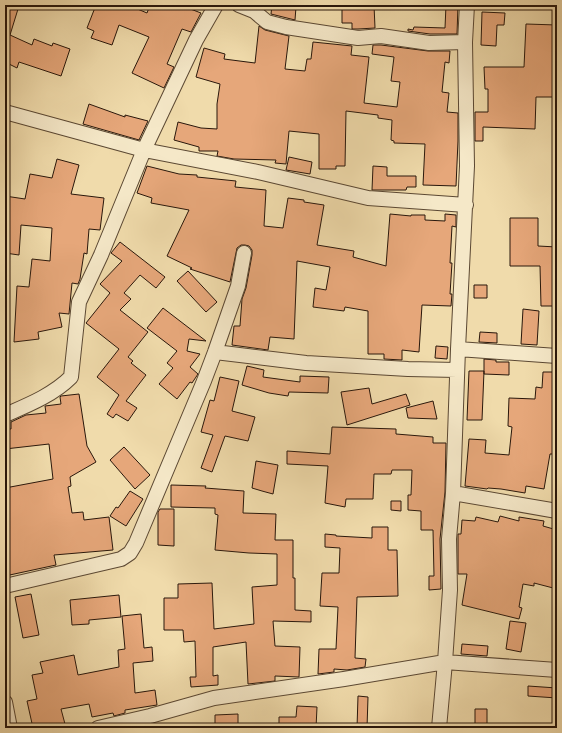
<svg xmlns="http://www.w3.org/2000/svg" width="562" height="733" viewBox="0 0 562 733" font-family="'IM FELL Double Pica',serif">
<style>
.building{fill:#e6a77a;stroke:#29170b}
.lines{fill:none;stroke-linecap:round;stroke-linejoin:round}
.minor-casing{stroke:#5b4833;stroke-width:16}
.minor{stroke:#f5e8c8;stroke-width:14}
</style>
<rect width="100%" height="100%" fill="#f0dbab"/>
<filter id="stains"><feTurbulence type="fractalNoise" baseFrequency=".005" numOctaves="4"/><feColorMatrix values="0 0 0 0 .2 0 0 0 0 .09 0 0 0 0 .02 0 0 0 .5 -.17"/></filter>
<radialGradient id="worn" r=".72"><stop offset=".6" stop-color="#630" stop-opacity="0"/><stop offset="1" stop-color="#630" stop-opacity=".3"/></radialGradient>
<!-- building -->
<path class="building" d="M96 5H128L147 13 150 5H180L201 13 191 32 182 29 167 64 174 67 164 88 132 73 149 37 119 25 112 45 91 38 94 31 87 28Z
M272 5 296 7 295 20 271 14Z
M342 5H374L375 28 358 29H352V23H342Z
M446 5H458L457 34H430L408 31V29L413 30 414 27 445 28Z
M5 6 18 9 10 35 32 45 34 39 52 46 53 43 70 49 61 76 19 62 17 68 5 62Z
M482 12 505 13 504 25H497L496 46 481 45Z
M526 24 557 25V97H536L535 129 483 127V141H475V112H488V89H485L484 67H524Z
M259 26 265 30 289 36 285 69 305 71 307 59H311L313 42 352 46 351 55 369 57 364 103 397 107 400 82 391 81 394 57 372 54 373 45H381L428 51H450L449 63 445 62 442 92 449 93 447 112 458 113V141L456 186 423 185 425 144 394 143V141L391 140 392 120 378 118V115L346 111 345 166H336V169H319V134L289 131 286 164 275 163 276 160 234 159 217 156 218 151H199V147L174 140 178 122 201 128 217 129V104L220 84 196 77 204 48 225 54 224 59 255 63Z
M89 104 125 117V115L148 121 139 140 83 124Z
M289 157 312 162 310 174 286 170Z
M57 159 79 165 71 194 104 198 100 230 89 229 87 254 84 253 80 279 78 284 72 283 69 314 59 313 62 327 38 332 39 339 14 342 17 286 29 287 32 259 50 261 52 228 21 225 19 255 5 253V196L25 199 30 174 52 178Z
M147 166 179 174 197 175V177L236 181 235 187 266 190 264 226 283 228 288 198 304 200V202L324 205 317 245 354 251 353 257 386 266 390 214 411 216V215H425V220L445 221V214L456 215V227L452 226 450 263H452L450 294H452L451 306 422 305 419 352 402 350V360L384 359V354H368V311L345 307 344 311 313 307 315 288 326 290 330 267 297 261 294 339 270 337 268 350 232 345 234 326H240L242 299 246 288 252 255V250L249 246 245 245H241L237 248 230 282 190 269 192 268 167 256 189 210 151 203 152 198 137 193Z
M373 166 387 167V176H416V187H407L406 190H372Z
M510 218H538V246L557 247V306H541L540 266H510Z
M120 242 165 277 156 288 140 275 124 293 131 299 120 310 148 332 128 357 133 361 131 363 146 375 126 401 137 408 128 421 116 414 113 418 107 414 119 395 97 377 119 349 86 323 110 293 100 284 122 261 111 253Z
M188 271 217 302 206 312 177 281Z
M474 285H487V298H474Z
M163 308 206 341 189 339 187 351 200 354 190 367 198 374 192 383 190 382 177 399 159 384 173 368 167 363 177 351 147 328Z
M523 309 539 311 537 345 521 344Z
M480 332 497 333V343L479 342Z
M436 346 448 347 447 359 435 358Z
M484 359 496 360V362H509V375L484 374Z
M247 366 264 370 263 377 300 382V376L329 377 328 393 289 392 288 396 269 393 242 385Z
M469 371H484L482 420H467Z
M543 372H557V454H550L544 489 526 486 525 493 501 489 488 488 487 489 465 486 469 439 486 440 485 453 509 455 512 427 508 426 509 398 535 399 536 387 542 388Z
M220 377 239 381 232 411 255 417 248 441 225 436 212 472 201 468 213 435 201 432 210 400 214 401Z
M369 388 372 404 406 394 410 405 347 425 341 392Z
M79 394 87 446 96 462 70 477 71 486 68 487 72 513 83 512 84 520 109 517 113 550 54 555 56 565 5 576V488L53 479 49 444 5 449V429H11V422L26 415 46 413 45 406 61 404 60 397 61 396Z
M433 401 437 419 408 418 406 408Z
M332 427 396 429V434L433 437V443H446L445 492 440 539 441 589 429 590V576H434L433 530H421V511L408 510V495H411L412 470H392L391 474H374L373 499H346L345 507 325 503 328 466 287 464V451L330 454Z
M124 447 150 475 135 489 110 460Z
M256 461 278 465 273 494 262 491 252 488Z
M171 485 206 486 205 488 244 491 243 513 276 514 275 540H293V578H295V610L311 611V622L273 621 275 646 300 647 299 677 275 676V681L248 684 246 642 213 647V676L218 675V685L191 687 190 677H196L195 641 184 642 183 630H164V598H178V584L212 583 214 629 254 624 252 587 277 585V554L249 553 215 550 218 515 215 514V508L171 507Z
M130 491 143 499 126 526 110 516 116 507 118 508Z
M391 501H401V511L391 510Z
M160 509H174V546L158 545V512Z
M500 516 519 521V517L544 521 543 526 557 530V589L534 583V586L523 584 519 607 522 608 519 619 462 605 467 574H458V534H461L462 520 475 521 476 517 498 522Z
M372 527H388V550H397L398 596 357 597 355 658 366 659 365 667 347 670 334 669V672L318 674 319 649H336L338 607 320 606 322 573H339L340 548 325 547V534L336 535V536L372 538Z
M31 594 39 635 23 638 15 597Z
M119 595 121 617 89 620V624L72 625 70 600Z
M141 614 144 648 152 647 153 661 133 663 135 693 155 690 157 705 125 710V713L114 716 113 713 92 717 89 704 61 709 65 724 55 726 54 724 33 728 27 701 37 699 32 675 43 673 40 662 74 655 78 675 119 667 118 650 125 649 122 616Z
M510 621 526 623 521 652 506 649Z
M462 644 488 646 487 656 461 654Z
M528 686 557 688V698L528 696Z
M358 696 368 697 367 728H357Z
M297 706 317 707 316 728H279V717H296Z
M475 709H487V727H475Z
M238 714V728H215V715Z"/>
<g class="lines">
<defs>
<path id="minor" d="M239 5 254 11 267 22 286 27 358 38 381 36 429 43 465 42
M5 112 144 150 258 172 368 198 466 205
M458 349 467 166 465 42 467 5
M215 352 306 363 408 369 457 370
M5 415C28 405 53 395 71 377L79 302 101 255 144 150 196 40 216 5
M453 493 557 511
M5 586 121 559 130 553 136 543 204 381 215 352 238 286 244 253
M5 702 10 728
M98 728 150 716 214 698 344 679 445 662 557 670
M439 728 445 662 450 590 449 539 453 493 458 349 557 356"/>
</defs>
<!-- minor casing -->
<use href="#minor" class="minor-casing"/>
<!-- minor -->
<use href="#minor" class="minor"/>
</g>
<!-- margin -->
<rect width="562" height="733" fill="none" stroke="#f0dbab" stroke-width="20"/>
<rect x="6" y="6" width="550" height="721" fill="none" stroke="#29170b" stroke-width="2"/>
<rect x="10" y="10" width="542" height="713" fill="none" stroke="#29170b"/>
<rect width="100%" height="100%" filter="url(#stains)"/>
<rect width="100%" height="100%" fill="url(#worn)"/>
</svg>
